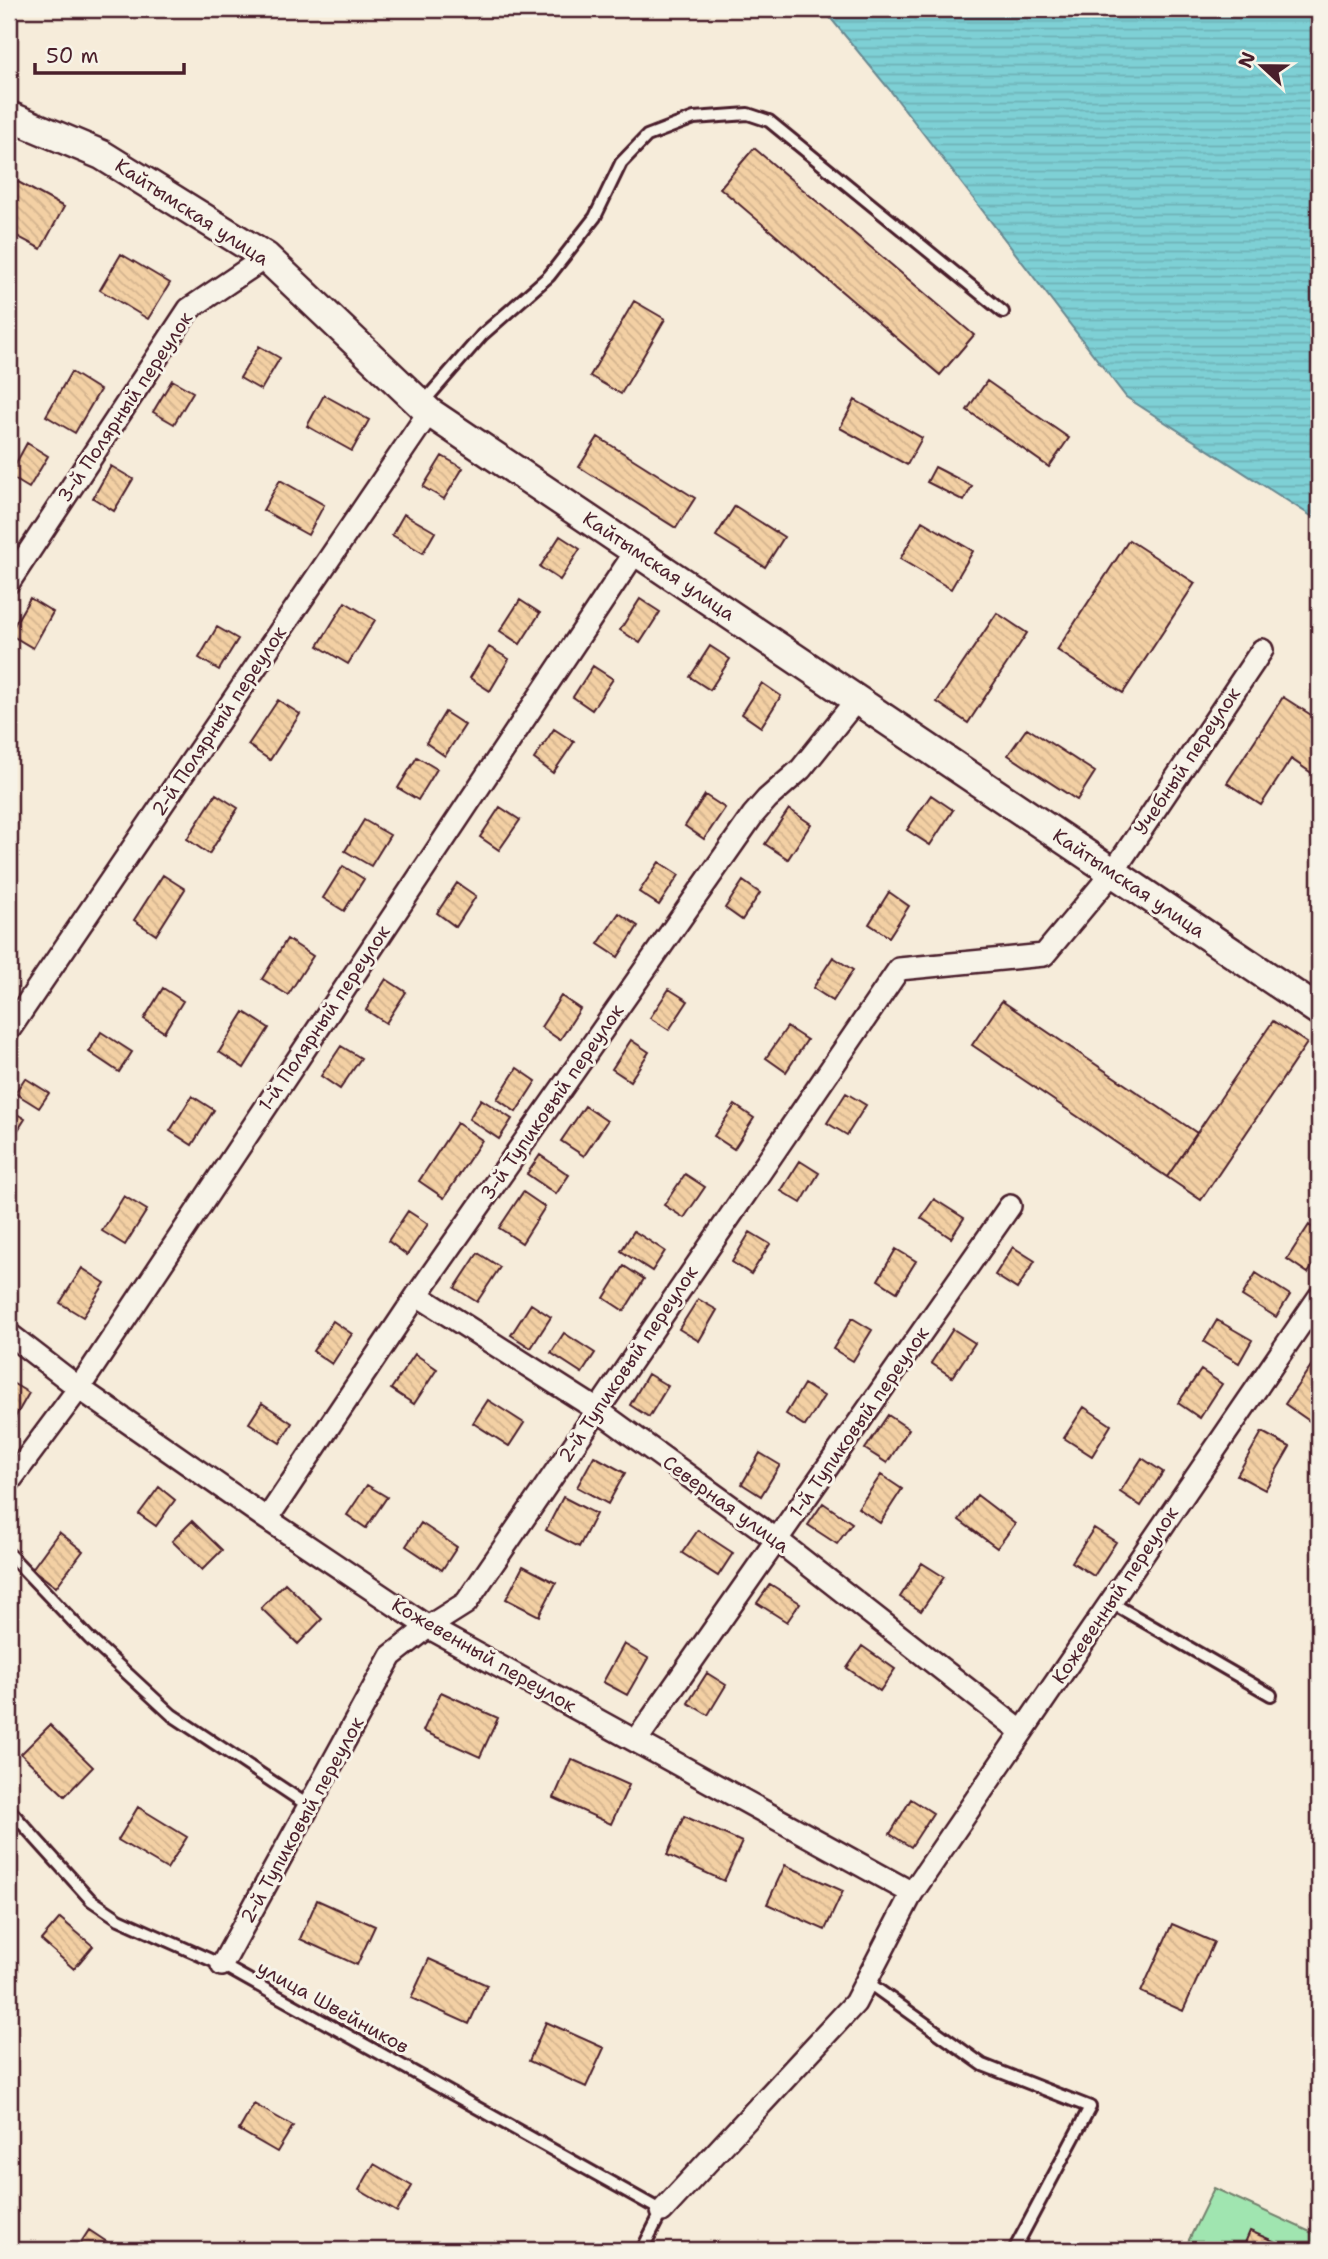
<svg xmlns="http://www.w3.org/2000/svg" width="1328" height="2259" viewBox="0 0 1328 2259" font-family="'Shantell Sans',sans-serif">
<style>
.park{fill:#a0e5b0;stroke:#75826e;stroke-width:2}
.water{fill:url(#water-rules);stroke:#698991;stroke-width:2}
.building{fill:url(#building-back-hatch);stroke:#4a1f2b;stroke-width:2}
.lines{fill:none;stroke-linecap:round;stroke-linejoin:round}
.lane-casing{stroke:#4a1f2b;stroke-width:16}
.street-casing{stroke:#4a1f2b;stroke-width:26}
.secondary-casing{stroke:#4a1f2b;stroke-width:33}
.lane{stroke:#f7f3e8;stroke-width:10}
.street{stroke:#f7f3e8;stroke-width:21}
.secondary{stroke:#f7f3e8;stroke-width:28}
.labels{text-anchor:middle;dominant-baseline:central;stroke-width:6;stroke-linejoin:round;paint-order:stroke}
.street-label{font-size:19px;fill:#4a1f2b;stroke:#f7f3e8}
</style>
<defs>
<pattern id="water-rules" width="6" height="5" patternUnits="userSpaceOnUse" patternTransform="scale(1.75)"><rect width="6" height="5" fill="#7ed0d5"/><path d="M0 2.5h6" fill="none" stroke="#6eb2b7"/></pattern>
<pattern id="building-back-hatch" width="6" height="6" patternUnits="userSpaceOnUse" patternTransform="scale(1.75)"><rect width="6" height="6" fill="#f3d0a4"/><path d="M-1 5l2 2M0 0l6 6M5-1l2 2" fill="none" stroke="#d2b28d"/></pattern>
</defs>
<rect width="100%" height="100%" fill="#f6ecda"/>
<filter id="ink" filterUnits="userSpaceOnUse"><feTurbulence type="fractalNoise" baseFrequency=".0143" numOctaves="2"/><feDisplacementMap in="SourceGraphic" scale="14" xChannelSelector="R" yChannelSelector="G"/><feConvolveMatrix kernelMatrix="1 2 1 2 8 2 1 2 1" color-interpolation-filters="sRGB"/></filter>
<g filter="url(#ink)">
<!-- park -->
<path class="park" d="M1214 2188 1319 2236V2250H1184Z"/>
<!-- water -->
<path class="water" d="M823 9H1319V521L1126 397 889 89Z"/>
<!-- building -->
<path class="building" d="M754 148 974 335 940 375 720 188Z
M9 177 64 207 41 249 9 232Z
M121 254 170 283 148 319 100 290Z
M634 301 665 319 621 394 590 376Z
M259 346 280 358 261 390 240 378Z
M71 372 100 390 75 433 46 416Z
M172 380 193 392 174 424 153 412Z
M987 381 1069 438 1049 467 967 410Z
M324 395 369 420 352 451 307 426Z
M855 400 922 438 907 465 840 428Z
M598 437 695 498 676 528 579 467Z
M27 443 48 456 29 488 9 476Z
M442 456 463 468 444 499 423 487Z
M111 466 133 479 114 511 93 498Z
M935 467 972 486 964 501 927 482Z
M280 480 324 505 308 535 263 510Z
M735 506 784 537 765 567 716 536Z
M404 514 435 532 423 553 392 535Z
M922 521 973 551 951 589 900 559Z
M560 536 580 549 560 580 540 567Z
M1129 540 1195 583 1123 693 1057 650Z
M30 598 53 612 33 648 9 634Z
M640 599 660 612 640 643 620 630Z
M520 600 540 613 520 644 500 631Z
M345 602 375 620 348 664 318 646Z
M997 613 1027 633 968 723 937 702Z
M217 627 238 639 219 670 199 658Z
M710 646 730 659 710 690 690 677Z
M489 647 509 659 490 691 470 678Z
M593 666 613 679 592 710 573 697Z
M762 683 781 696 761 727 742 714Z
M1283 697 1319 720V778L1291 759 1261 805 1227 783Z
M278 700 300 714 270 760 248 745Z
M445 712 465 725 445 756 426 743Z
M1027 728 1095 772 1077 800 1008 755Z
M554 729 574 742 553 773 534 759Z
M417 757 437 769 418 800 398 788Z
M216 794 238 808 209 854 187 839Z
M705 795 725 808 704 839 685 826Z
M931 795 953 810 930 845 907 830Z
M500 807 520 820 499 850 480 837Z
M789 809 811 824 788 859 765 844Z
M364 820 390 835 371 866 345 851Z
M659 862 679 875 659 905 639 892Z
M343 866 364 879 344 911 323 898Z
M163 875 185 889 156 935 134 920Z
M743 881 760 893 742 920 725 908Z
M457 883 476 896 456 927 437 913Z
M889 892 909 906 889 937 869 924Z
M619 913 638 926 618 957 598 944Z
M287 939 313 956 288 995 262 979Z
M833 957 853 970 833 1001 813 988Z
M386 979 406 992 386 1023 366 1010Z
M163 988 183 1001 164 1032 144 1019Z
M669 989 688 1001 669 1030 650 1018Z
M561 996 580 1009 560 1040 541 1027Z
M1002 1001 1197 1133 1167 1177 972 1045Z
M244 1012 269 1028 244 1068 219 1052Z
M1273 1021 1307 1043 1201 1200 1167 1177Z
M787 1027 807 1040 786 1072 766 1058Z
M101 1032 132 1052 119 1072 89 1052Z
M631 1040 649 1052 630 1081 612 1069Z
M341 1046 361 1058 340 1089 321 1076Z
M517 1068 536 1081 516 1112 497 1099Z
M25 1078 49 1093 39 1108 15 1093Z
M846 1093 866 1105 847 1135 827 1123Z
M192 1096 214 1110 192 1145 170 1131Z
M481 1099 512 1119 499 1139 469 1119Z
M735 1105 754 1118 734 1149 714 1136Z
M585 1106 607 1121 584 1156 561 1141Z
M9 1109 25 1119 9 1144Z
M457 1123 482 1140 444 1198 419 1181Z
M540 1155 569 1175 556 1194 527 1174Z
M800 1161 819 1173 801 1203 781 1191Z
M685 1174 705 1187 684 1218 664 1205Z
M523 1192 545 1207 522 1243 499 1228Z
M124 1196 147 1210 125 1245 102 1231Z
M934 1199 964 1218 951 1238 921 1218Z
M408 1211 428 1224 407 1255 388 1241Z
M1309 1225 1319 1232V1257L1308 1273 1287 1259Z
M634 1231 665 1251 652 1271 621 1251Z
M750 1232 770 1244 751 1274 732 1262Z
M1013 1247 1035 1261 1017 1289 995 1275Z
M896 1249 916 1261 897 1292 878 1280Z
M478 1253 500 1267 477 1302 455 1288Z
M624 1266 644 1279 624 1311 604 1298Z
M82 1268 105 1283 83 1317 60 1303Z
M1256 1273 1290 1295 1276 1317 1242 1296Z
M698 1299 717 1310 699 1341 679 1329Z
M531 1304 551 1317 531 1348 511 1335Z
M852 1318 872 1330 853 1361 833 1349Z
M1217 1320 1252 1340 1239 1363 1204 1342Z
M333 1321 352 1334 332 1364 313 1351Z
M953 1329 975 1343 952 1377 931 1363Z
M564 1333 595 1353 582 1373 551 1353Z
M415 1354 437 1369 414 1404 391 1389Z
M1313 1363 1319 1367V1410L1311 1422 1285 1404Z
M1201 1370 1222 1384 1200 1418 1178 1403Z
M648 1374 668 1386 649 1417 630 1405Z
M9 1381 29 1393 9 1428Z
M804 1384 824 1396 805 1426 786 1414Z
M488 1400 524 1423 509 1446 473 1423Z
M262 1403 292 1423 280 1443 249 1423Z
M1084 1407 1111 1425 1092 1456 1064 1438Z
M888 1415 909 1429 887 1463 865 1449Z
M1262 1432 1290 1447 1265 1490 1237 1475Z
M760 1453 780 1465 761 1496 742 1484Z
M594 1456 625 1473 608 1504 577 1487Z
M1142 1458 1163 1472 1141 1506 1120 1492Z
M881 1475 902 1489 880 1523 858 1508Z
M367 1485 387 1497 366 1528 347 1515Z
M159 1487 175 1500 156 1526 139 1514Z
M977 1495 1015 1524 997 1548 959 1520Z
M563 1497 596 1514 579 1547 546 1530Z
M823 1503 852 1523 837 1544 808 1525Z
M192 1521 222 1550 202 1570 172 1541Z
M421 1523 457 1547 442 1570 406 1546Z
M1094 1528 1116 1542 1094 1576 1072 1562Z
M698 1530 733 1553 718 1576 682 1553Z
M59 1532 83 1551 56 1587 32 1569Z
M922 1563 944 1577 921 1611 900 1597Z
M523 1566 556 1583 539 1616 506 1599Z
M285 1583 322 1619 298 1644 261 1608Z
M770 1584 800 1603 787 1622 757 1603Z
M624 1644 648 1658 627 1695 603 1682Z
M862 1646 895 1669 880 1691 847 1668Z
M707 1673 726 1685 708 1715 688 1703Z
M441 1692 498 1718 480 1757 423 1731Z
M50 1725 93 1767 65 1796 21 1754Z
M571 1759 629 1785 611 1824 554 1798Z
M911 1799 933 1813 911 1847 890 1834Z
M138 1807 187 1837 167 1869 118 1840Z
M684 1816 742 1842 724 1881 667 1855Z
M785 1865 843 1891 825 1930 767 1904Z
M317 1900 375 1926 357 1965 300 1939Z
M60 1918 93 1946 74 1969 41 1940Z
M1172 1924 1214 1942 1183 2011 1141 1992Z
M429 1959 487 1985 469 2024 411 1998Z
M546 2022 604 2048 586 2087 529 2061Z
M254 2104 293 2126 277 2152 239 2130Z
M374 2164 412 2186 397 2212 359 2190Z
M89 2230 119 2250H76Z
M1250 2231 1294 2250H1242Z"/>
<g class="lines">
<defs>
<path id="lane" d="M421 405 482 335 549 276 595 217 621 163 647 136 694 118 748 114 769 121 1003 312
M9 1554 90 1639 172 1715 309 1806
M1110 1602 1271 1695
M9 1809 91 1900 119 1919 222 1965 662 2211 642 2250
M866 1981 983 2065 1090 2107 1014 2250"/>
<path id="street" d="M9 582 189 309 266 257
M9 1030 429 412
M417 1295 596 1409 777 1540 1022 1732
M9 1334 79 1388 267 1519 428 1627 912 1893
M9 1482 79 1388 636 551
M267 1519 417 1295 753 815 767 799 801 769 857 699
M636 1741 1010 1206
M222 1965 391 1656 428 1627 466 1603 899 969 1044 955 1113 872 1262 650
M662 2211 855 2003 912 1893 1319 1297"/>
<path id="secondary" d="M9 116 102 155 266 257 429 412 1319 1011"/>
</defs>
<!-- lane casing -->
<use href="#lane" class="lane-casing"/>
<!-- street casing -->
<use href="#street" class="street-casing"/>
<!-- secondary casing -->
<use href="#secondary" class="secondary-casing"/>
<!-- lane -->
<use href="#lane" class="lane"/>
<!-- street -->
<use href="#street" class="street"/>
<!-- secondary -->
<use href="#secondary" class="secondary"/>
</g>
</g>
<g class="labels">
<!-- street labels -->
<g class="street-label">
<text transform="translate(192 212) rotate(33)">Кайтымская улица</text>
<text transform="translate(125 407) rotate(-56)">3-й Полярный переулок</text>
<text transform="translate(659 566) rotate(34)">Кайтымская улица</text>
<text transform="translate(219 721) rotate(-56)">2-й Полярный переулок</text>
<text transform="translate(1187 761) rotate(-56)">Учебный переулок</text>
<text transform="translate(1129 883) rotate(34)">Кайтымская улица</text>
<text transform="translate(324 1018) rotate(-56)">1-й Полярный переулок</text>
<text transform="translate(552 1102) rotate(-55)">3-й Тупиковый переулок</text>
<text transform="translate(628 1364) rotate(-56)">2-й Тупиковый переулок</text>
<text transform="translate(859 1422) rotate(-55)">1-й Тупиковый переулок</text>
<text transform="translate(726 1504) rotate(36)">Северная улица</text>
<text transform="translate(1115 1595) rotate(-56)">Кожевенный переулок</text>
<text transform="translate(484 1655) rotate(30)">Кожевенный переулок</text>
<text transform="translate(302 1820) rotate(-61)">2-й Тупиковый переулок</text>
<text transform="translate(333 2007) rotate(29)">улица Швейников</text>
</g>
</g>
<!-- margin -->
<rect width="1328" height="2259" fill="none" stroke="#f7f3e8" stroke-width="35"/>
<rect x="18" y="18" width="1293" height="2224" fill="none" stroke="#4a1f2b" stroke-width="2.5" filter="url(#ink)"/>
<!-- north arrow -->
<g transform="translate(1262 66) rotate(292)" stroke="#f7f3e8" stroke-width="5" paint-order="stroke">
<path d="M0-5L12 26L0 18L-12 26Z" fill="#4a1f2b"/>
<text y="-10" font-size="19" font-weight="bold" text-anchor="middle" fill="#4a1f2b">N</text>
</g>
<!-- scale -->
<path d="M35 63v10h149v-10" fill="none" stroke="#4a1f2b" stroke-width="3.5"/>
<text x="46" y="63" font-size="21" fill="#4a1f2b" stroke="#f7f3e8" stroke-width="5" paint-order="stroke">50 m</text>
</svg>
